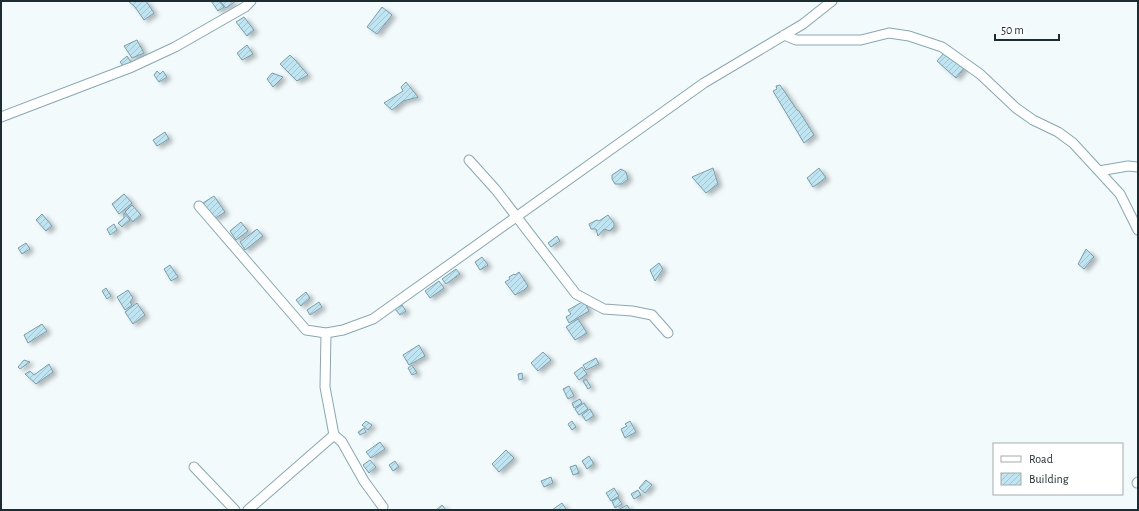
<svg xmlns="http://www.w3.org/2000/svg" width="1139" height="511" viewBox="0 0 1139 511" font-family="'Alegreya Sans',sans-serif">
<style>
.building{fill:url(#building-hatch);stroke:#799da9;filter:url(#shadow)}
.lines{fill:none;stroke-linecap:round;stroke-linejoin:round}
.street-casing{stroke:#84a9b5;stroke-width:11}
.street{stroke:#fff;stroke-width:9}
</style>
<defs>
<pattern id="building-hatch" width="6" height="6" patternUnits="userSpaceOnUse"><rect width="6" height="6" fill="#bee5f1"/><path d="M-1 1l2-2M0 6l6-6M5 7l2-2" fill="none" stroke="#a3c5cf"/></pattern>
<filter id="shadow"><feDropShadow dx="4" dy="2.5" stdDeviation="2" flood-color="#0004"/></filter>
</defs>
<rect width="100%" height="100%" fill="#f2fafc"/>
<!-- building -->
<path class="building" d="M128 1H146L154 13 144 20 135 7Z
M211 1H219L224 7 218 11Z
M220 1H236L226 8Z
M382 7 392 15 377 34 367 27Z
M244 17 254 30 247 36 236 22Z
M137 40 144 53 132 58 124 46Z
M247 45 253 54 242 60 237 53Z
M945 52 965 67 956 78 937 61Z
M290 55 296 61 308 75 297 81 280 64Z
M127 56 131 62 124 67 120 62Z
M157 71 160 74 163 71 167 77 159 82 154 75Z
M272 73 283 77 273 87 267 79Z
M406 82 418 97 403 101 392 110 384 103 403 91 401 87Z
M780 85 797 110 799 111 814 135 804 143 773 91 777 89 776 86Z
M165 132 169 139 157 146 153 140Z
M713 168 718 184 706 193 692 177Z
M819 168 826 178 813 187 807 178Z
M621 169 626 172 628 179 622 184H615L612 179V175Z
M124 194 132 203 119 214 112 204Z
M214 196 225 212 214 219 203 203Z
M132 205 141 215 133 222 125 212Z
M124 213 130 220 122 227 118 223 124 218Z
M42 214 52 226 46 231 36 220Z
M608 215 614 223V227L610 231 604 229 598 236 596 229H591L589 224 597 220 599 221Z
M241 222 248 231 236 240 230 231Z
M114 224 117 230 110 235 107 229Z
M257 229 263 236 245 250 240 242Z
M557 236 560 241 551 247 548 243Z
M26 243 30 249 22 254 18 248Z
M1086 249 1094 257 1084 269 1078 264Z
M482 257 488 265 480 270 475 262Z
M659 263 663 269 655 281 650 270Z
M170 265 178 277 171 281 164 269Z
M456 269 460 274 446 284 442 279Z
M519 272 528 286 524 290 515 295 505 282 510 279 509 277 514 274 515 275Z
M439 281 444 288 430 298 425 291Z
M106 288 111 296 107 299 102 291Z
M128 290 133 298 130 302 132 305 125 310 117 297Z
M306 292 310 298 301 306 296 300Z
M584 301 589 311 569 323 566 317 571 314 568 310Z
M319 302 322 307 310 315 307 310Z
M137 303 145 315 133 324 125 312Z
M402 305 406 311 400 315 395 309Z
M578 319 587 333 575 340 566 327Z
M42 324 47 331 28 343 24 335Z
M419 345 425 356 409 365 403 355Z
M543 352 551 360 538 371 531 363Z
M596 358 599 364 586 370 583 365Z
M24 360 30 362 20 369 18 367Z
M49 364 53 372 36 384 25 374 30 371 34 375Z
M412 365 417 373 412 375 408 368Z
M582 367 587 374 579 380 574 373Z
M522 373 523 379 519 380 518 374Z
M586 379 591 387 588 389 583 381Z
M569 386 574 396 568 399 563 389Z
M580 399 582 403 574 408 572 403Z
M584 403 588 409 579 415 575 409Z
M590 409 594 416 586 421 582 415Z
M366 421 372 425 368 430 362 425Z
M572 421 576 427 572 430 568 424Z
M630 421 636 432 625 438 621 429 627 426 625 424Z
M364 428 366 432 360 435 358 432Z
M380 442 385 449 371 458 366 452Z
M506 450 514 458 499 472 492 464Z
M589 456 594 464 587 469 582 461Z
M370 460 376 467 369 473 363 465Z
M395 461 399 467 393 471 389 465Z
M576 465 579 473 573 475 570 467Z
M551 477 553 483 544 487 541 481Z
M646 480 652 485 645 493 639 488Z
M614 488 619 496 611 501 606 493Z
M638 490 641 495 634 499 631 494Z
M618 498 622 504 615 508 612 501Z
M562 503 566 509 564 510H552Z
M442 505 446 510H436Z
M627 505 630 510H618Z"/>
<g class="lines">
<defs>
<path id="street" d="M784 35 796 40H861L889 33 909 36 942 47 980 74 1016 108 1033 120 1058 132 1073 143 1120 194 1138 230
M1 117 132 67 175 47 245 7 251 1
M469 160 496 190 576 294 604 309 632 311 652 315 668 333
M1099 171 1128 166 1138 167
M199 206 306 330 326 333 343 330 373 319 704 83 803 24 832 1
M326 333 325 387 334 435 342 442 364 481 383 507
M194 467 235 510
M1137 483 1138 482
M248 510 334 435"/>
</defs>
<!-- street casing -->
<use href="#street" class="street-casing"/>
<!-- street -->
<use href="#street" class="street"/>
</g>
<!-- border -->
<rect width="1139" height="511" fill="none" stroke="#1d2c31" stroke-width="4"/>
<!-- legend -->
<rect x="993" y="443" width="130" height="52" fill="#ffffff" stroke="#a5abad"/>
<rect x="1001" y="456" width="20" height="6" fill="#ffffff" stroke="#a5abad"/>
<text x="1029" y="463" font-size="12" fill="#1d2c31">Road</text>
<rect x="1001" y="473" width="20" height="12" fill="url(#building-hatch)" stroke="#a5abad"/>
<text x="1029" y="483" font-size="12" fill="#1d2c31">Building</text>
<!-- scale -->
<path d="M995 34v6h64v-6" fill="none" stroke="#1d2c31" stroke-width="2"/>
<text x="1001" y="34" font-size="12" fill="#1d2c31" stroke="#ffffff" stroke-width="3" paint-order="stroke">50 m</text>
</svg>
